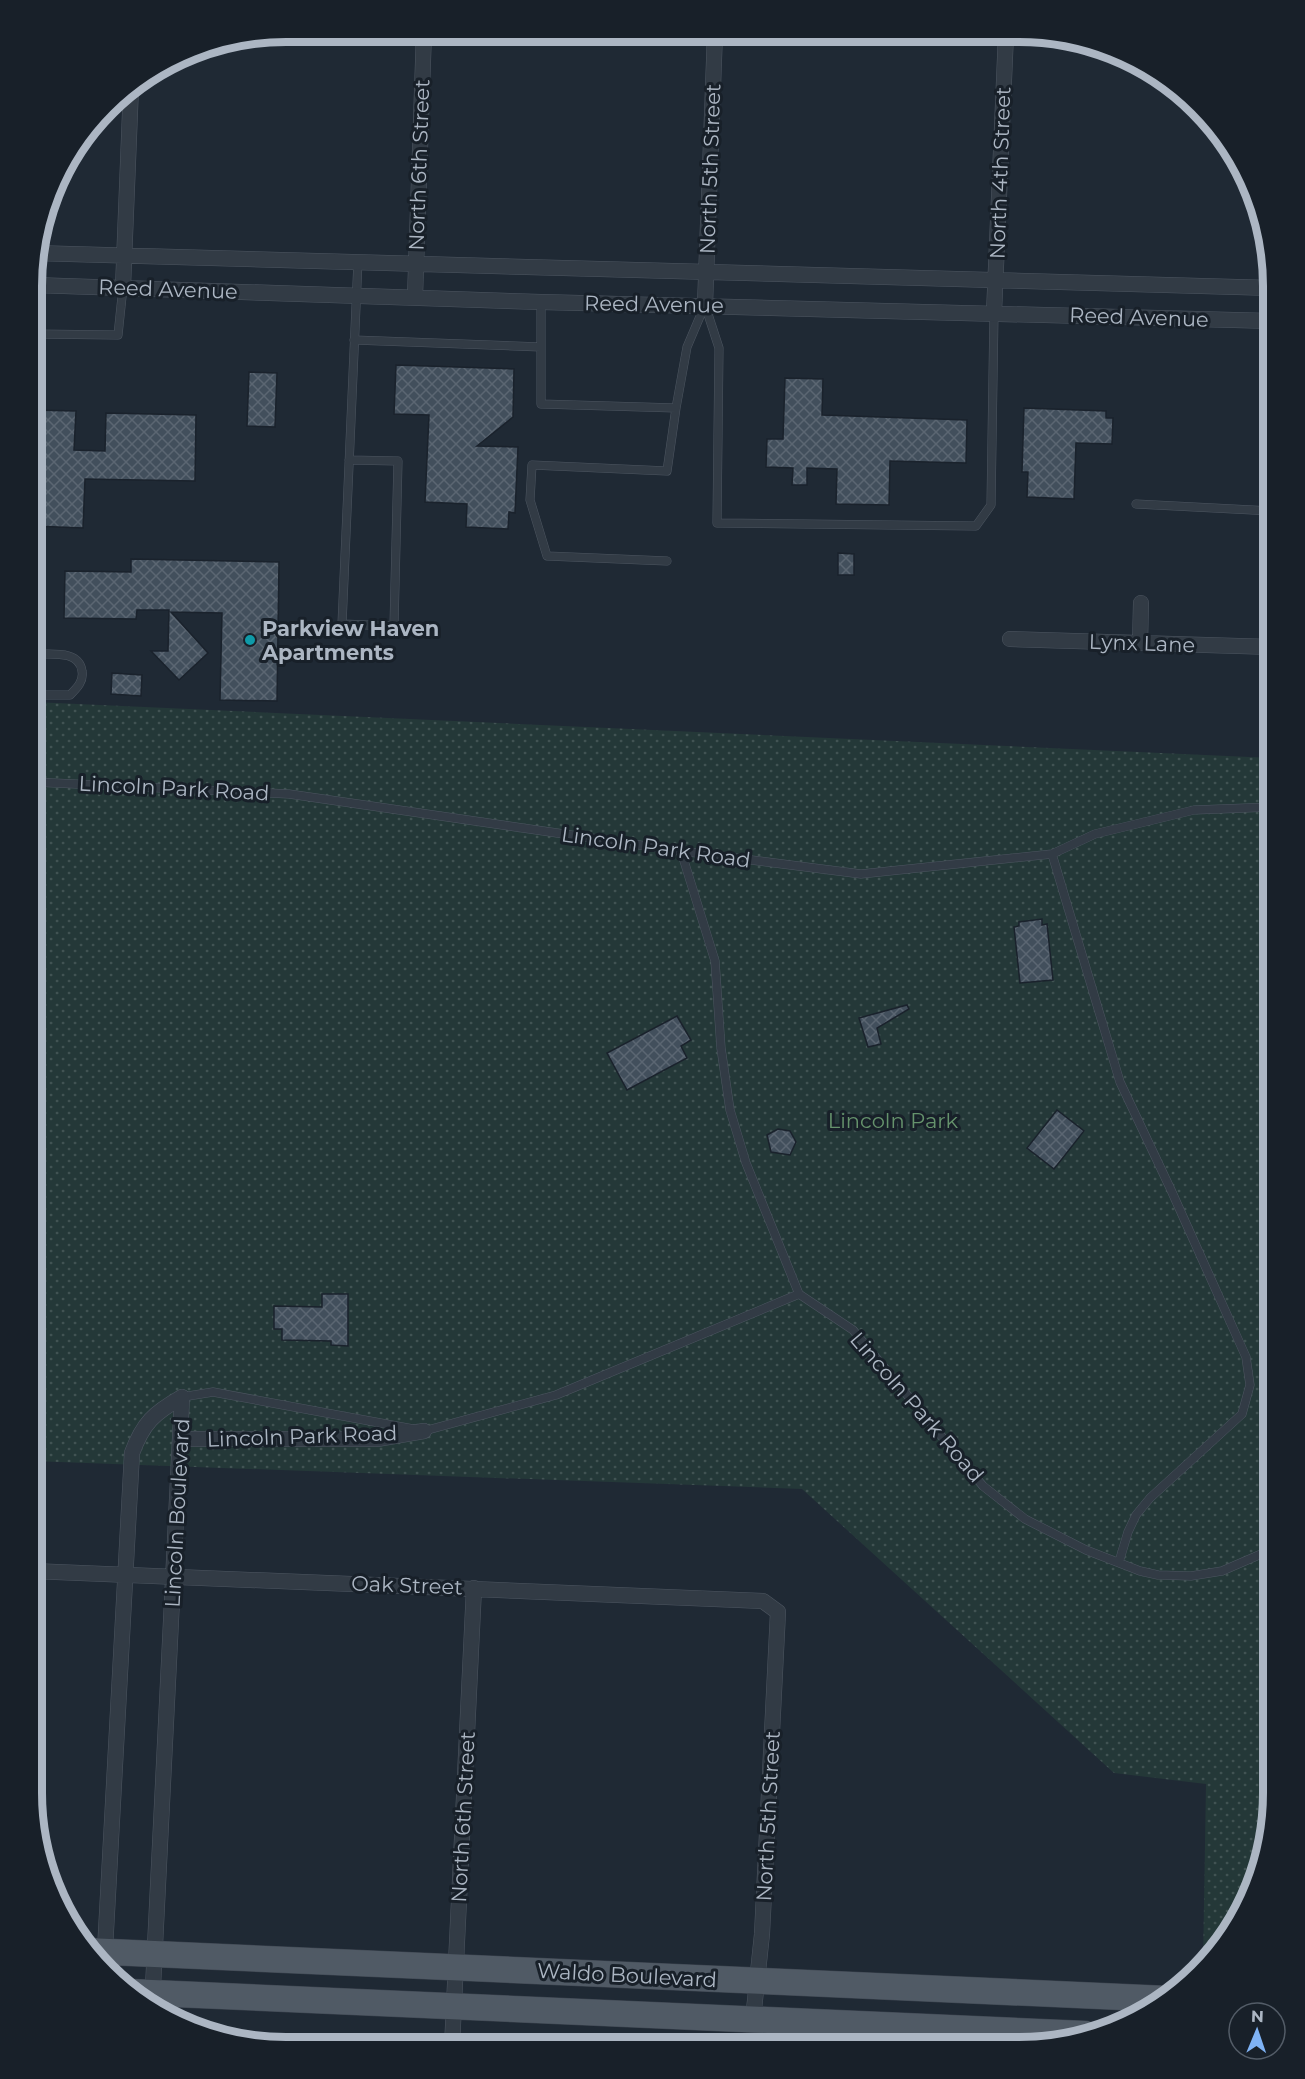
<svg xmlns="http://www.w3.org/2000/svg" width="1305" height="2079" viewBox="0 0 1305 2079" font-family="Montserrat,sans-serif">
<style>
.park{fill:url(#park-dots)}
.building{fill:url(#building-cross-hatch);stroke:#1a222c;stroke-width:1.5}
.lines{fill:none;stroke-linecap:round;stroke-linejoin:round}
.lane-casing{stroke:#4d5661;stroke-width:9}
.street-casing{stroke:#4d5661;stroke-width:16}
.primary-casing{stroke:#3c444f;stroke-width:27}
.lane{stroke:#323b45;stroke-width:8}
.street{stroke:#323b45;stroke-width:15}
.primary{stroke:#505a65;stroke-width:26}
.culture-dot{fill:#0f9aa8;stroke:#182029;stroke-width:2}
.labels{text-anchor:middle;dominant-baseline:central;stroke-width:6;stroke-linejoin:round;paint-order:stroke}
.street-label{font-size:21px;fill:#acb6c3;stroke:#182029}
.poi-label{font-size:21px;font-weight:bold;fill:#acb6c3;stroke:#182029;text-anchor:start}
.park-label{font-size:21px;fill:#65926c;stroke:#182029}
.rim{fill:none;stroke:#acb6c3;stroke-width:8}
</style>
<defs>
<pattern id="park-dots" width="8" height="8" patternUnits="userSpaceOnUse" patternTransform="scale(1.5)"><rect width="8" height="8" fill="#243838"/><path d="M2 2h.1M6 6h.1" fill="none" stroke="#415353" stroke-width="1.8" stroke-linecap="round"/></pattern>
<pattern id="building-cross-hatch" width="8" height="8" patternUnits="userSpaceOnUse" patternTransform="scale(1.5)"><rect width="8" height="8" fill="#424f5c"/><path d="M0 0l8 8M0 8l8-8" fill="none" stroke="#5b6672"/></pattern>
</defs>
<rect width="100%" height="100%" fill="#1f2934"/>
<!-- park -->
<path class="park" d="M33 702 1273 758V1810L1254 1890 1221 1948 1203 1965 1206 1784 1114 1773 802 1489 32 1461Z"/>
<!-- building -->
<path class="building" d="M396 365 514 369 513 417 477 446 518 447 515 513 509 512 508 529 466 527 467 504 425 502 429 415 394 414Z
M249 372 277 373 275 427 247 426Z
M785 378 823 379 822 415 967 420 966 463 890 461 889 505 836 504 837 469 807 468V485H792L793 468 766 467 767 439H783Z
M1024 408 1106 411V418H1113L1112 444 1076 443 1074 499 1027 497 1028 472H1022Z
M33 410 76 411 74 450 105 451 106 413 196 415 195 481 85 479 83 528 33 526Z
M838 553 854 554V575H838Z
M131 559 279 562 277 701 220 700 222 613 171 612 208 653 179 680 151 651H168L169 610H137L136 619 64 618 65 571 131 572Z
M112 673 142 675 141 696 111 694Z
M1042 919V925L1047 924 1053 980 1020 983 1014 927 1019 926V922Z
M907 1005 909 1009 877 1028 881 1044 868 1047 859 1018Z
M677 1016 691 1040 681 1046 687 1058 627 1090 607 1053Z
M1057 1110 1084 1131 1054 1169 1027 1148Z
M778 1129 790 1131 796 1142 790 1155 771 1152 767 1135Z
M322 1294H348V1346L331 1345V1341L282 1340V1329H274V1306L322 1307Z"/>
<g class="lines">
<defs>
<path id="lane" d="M541 302V404L676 408 687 347 704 307
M705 305 719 348 717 523 976 526 991 505 994 313
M34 334 118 335 123 287
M354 340 541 347
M349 460 398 461 394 626 342 624 358 261
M1136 504 1273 511
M667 561 547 556 530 500 532 465 667 471 676 408
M33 695H70C77 688 84 681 82 671 79 649 49 655 33 654
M33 782 289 794 681 851 861 874 1052 854 1095 834 1194 810 1273 807
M681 851 715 961 721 1048 730 1110 746 1163 799 1294
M1052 854 1120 1082 1171 1190 1246 1357 1250 1385 1242 1414 1150 1498 1136 1515 1128 1532 1119 1562
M182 1397 213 1392 424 1431 556 1395 799 1294 853 1330 983 1486 1025 1519 1086 1550 1140 1571 1158 1575 1191 1576 1222 1571 1273 1549"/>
<path id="street" d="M34 253 1273 288
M34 285 541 302 1273 321
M123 287 131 87
M415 297 424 32
M705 305 715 33
M994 313 1006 34
M1010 639 1273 647
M1140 643 1141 603
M180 1439H377L424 1431
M32 1571 763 1601 778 1612 762 1934 753 2019
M104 1968 132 1453C143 1423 154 1413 182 1397
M152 2007 182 1397
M452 2046 474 1588"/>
<path id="primary" d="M87 1951 1167 1999
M129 1992 1085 2034"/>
</defs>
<!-- lane casing -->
<use href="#lane" class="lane-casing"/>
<!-- street casing -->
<use href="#street" class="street-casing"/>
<!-- primary casing -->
<use href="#primary" class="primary-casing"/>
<!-- lane -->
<use href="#lane" class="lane"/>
<!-- street -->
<use href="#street" class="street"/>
<!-- primary -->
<use href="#primary" class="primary"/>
</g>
<!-- markers -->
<circle class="culture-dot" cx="250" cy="640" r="6"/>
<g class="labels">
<!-- street labels -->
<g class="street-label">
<text transform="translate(419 165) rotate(-88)">North 6th Street</text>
<text transform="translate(710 169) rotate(-88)">North 5th Street</text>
<text transform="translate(1000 173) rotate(-88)">North 4th Street</text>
<text transform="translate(168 289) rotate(2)">Reed Avenue</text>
<text transform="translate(654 304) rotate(1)">Reed Avenue</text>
<text transform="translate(1139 317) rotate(2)">Reed Avenue</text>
<text transform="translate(1142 643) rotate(2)">Lynx Lane</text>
<text transform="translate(174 788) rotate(3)">Lincoln Park Road</text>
<text transform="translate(656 847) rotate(8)">Lincoln Park Road</text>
<text transform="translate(917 1407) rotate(49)">Lincoln Park Road</text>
<text transform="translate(302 1436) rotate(-2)">Lincoln Park Road</text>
<text transform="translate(177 1513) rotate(-87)">Lincoln Boulevard</text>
<text transform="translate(407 1585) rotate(2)">Oak Street</text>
<text transform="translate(768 1816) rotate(-87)">North 5th Street</text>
<text transform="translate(463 1817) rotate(-87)">North 6th Street</text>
<text transform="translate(627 1975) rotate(3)">Waldo Boulevard</text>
</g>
<!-- poi labels -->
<g class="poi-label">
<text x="262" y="628">Parkview Haven<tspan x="262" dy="24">Apartments</tspan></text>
</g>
<!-- park labels -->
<g class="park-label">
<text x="893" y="1120">Lincoln Park</text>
</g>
</g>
<!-- crop -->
<path d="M0 0H1305V2079H0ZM286 42H1019A244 244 0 0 1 1263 286V1793A244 244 0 0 1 1019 2037H286A244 244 0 0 1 42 1793V286A244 244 0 0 1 286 42Z" fill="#182029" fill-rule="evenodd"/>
<path class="rim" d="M286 42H1019A244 244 0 0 1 1263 286V1793A244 244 0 0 1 1019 2037H286A244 244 0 0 1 42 1793V286A244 244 0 0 1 286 42Z"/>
<!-- north arrow -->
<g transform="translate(1257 2031) rotate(2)"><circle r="28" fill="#182029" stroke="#535c67" stroke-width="1.5"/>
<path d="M0-4.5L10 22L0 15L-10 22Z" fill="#7fb3f5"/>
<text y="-9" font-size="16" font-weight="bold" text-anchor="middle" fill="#acb6c3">N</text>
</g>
</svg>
